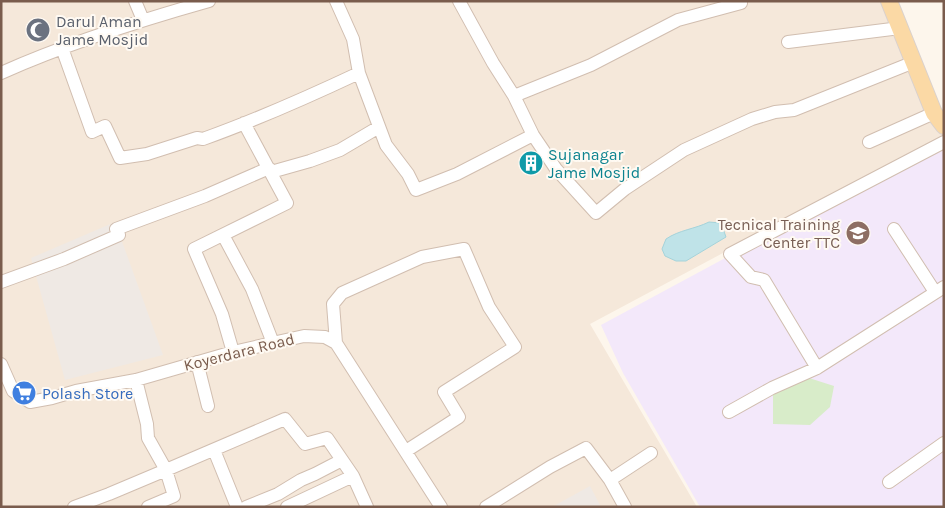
<svg xmlns="http://www.w3.org/2000/svg" width="945" height="508" viewBox="0 0 945 508" font-family="Karla,sans-serif">
<style>
.residential{fill:#f5e8da}
.industrial{fill:#efe9e4}
.education{fill:#f3e8fa}
.green{fill:#d8ecc9}
.water{fill:#bfe3e8;stroke:#a5d3da}
.lines{fill:none;stroke-linecap:round;stroke-linejoin:round}
.minor-casing{stroke:#d1beb0;stroke-width:14}
.major-casing{stroke:#dad1cd;stroke-width:18}
.minor{stroke:#fff;stroke-width:12}
.major{stroke:#fbd9a5;stroke-width:16}
.labels{text-anchor:middle;dominant-baseline:central;stroke-width:4;stroke-linejoin:round;paint-order:stroke}
.worship-label{font-size:16px;fill:#5b616d;stroke:#fffaf3;text-anchor:start}
.culture-label{font-size:16px;fill:#0d838f;stroke:#fffaf3;text-anchor:start}
.education-label{font-size:16px;fill:#785e54;stroke:#fffaf3;text-anchor:end}
.street-label{font-size:16px;fill:#7a5c4d;stroke:#fffaf3}
.shop-label{font-size:16px;fill:#366cbe;stroke:#fffaf3;text-anchor:start}
</style>
<rect width="100%" height="100%" fill="#fdf6ec"/>
<!-- residential -->
<path class="residential" d="M1 1H892L944 135 590 324 697 507H1Z"/>
<!-- industrial -->
<path class="industrial" d="M115 222 163 355 65 380 31 258Z
M590 486 601 507H552Z"/>
<!-- education -->
<path class="education" d="M944 140V507H700L623 373 601 325Z"/>
<!-- green -->
<path class="green" d="M809 378 834 386 830 407 810 425 773 424V394Z"/>
<!-- water -->
<path class="water" d="M709 222 721 223 726 237 686 261H676L665 256 662 249 666 239C679 230 695 229 709 222Z"/>
<g class="lines">
<defs>
<path id="minor" d="M135 1 143 20
M336 1 353 39 359 73 386 145 408 174 416 190 457 174 533 135 556 169 596 213 625 189 684 150 752 119 775 112 794 110 914 62
M459 1 493 63 514 96 533 135
M788 42 900 28
M62 48 92 132 105 126 120 158 147 154 197 138 203 139C256 120 308 97 359 73
M1 73C68 43 138 21 209 1
M514 96 591 65 678 20 741 3
M869 142 934 113
M271 172 310 161 340 150 379 127
M894 229 935 292
M223 235 252 289 273 343
M1 282 64 259 119 235 116 229 205 196 269 168
M336 343 333 304 342 293 422 257 464 249 489 307 515 347 444 392 459 417 406 451
M233 352 222 314 194 249 287 203 244 123
M197 362 208 406
M1 364 13 391 30 402 52 398 76 391 136 380 233 352 304 336 325 337 336 343 441 507
M817 368 764 280 751 277 730 254 944 142
M729 412 772 388 817 368 944 287
M214 450 237 507
M610 480 651 453
M889 482 944 443
M74 507 109 494 166 470 148 438 147 424 136 380
M148 507 174 496 166 470 285 419 305 444 327 438 353 476 367 507
M246 507 278 494 301 480 315 474 342 460
M287 507 353 476
M486 507 550 467 586 448 610 480 625 507"/>
<path id="major" d="M889 1 934 113 944 126"/>
</defs>
<!-- minor casing -->
<use href="#minor" class="minor-casing"/>
<!-- major casing -->
<use href="#major" class="major-casing"/>
<!-- minor -->
<use href="#minor" class="minor"/>
<!-- major -->
<use href="#major" class="major"/>
</g>
<!-- icons -->
<defs>
<symbol id="mosque-disc" viewBox="-11 -11 22 22"><circle r="9.5" fill="#6b7280" stroke="#fffaf3"/><path d="M3.5-4.9A6 6 0 1 0 3.5 4.9A5 5 0 1 1 3.5-4.9Z" fill="#fff"/></symbol>
<symbol id="building-disc" viewBox="-11 -11 22 22"><circle r="9.5" fill="#0f9aa8" stroke="#fffaf3"/><path d="M-4-6H4V6H1V3H-1V6H-4ZM-2.5-4.3h1.7v1.8h-1.7ZM.8-4.3h1.7v1.8H.8ZM-2.5-1h1.7V.8h-1.7ZM.8-1h1.7V.8H.8Z" fill="#fff"/></symbol>
<symbol id="university-disc" viewBox="-11 -11 22 22"><circle r="9.5" fill="#8d6e63" stroke="#fffaf3"/><path d="M0-5L7-2L0 1L-7-2ZM-4 1L0 2.5L4 1V4Q0 6-4 4Z" fill="#fff"/></symbol>
<symbol id="supermarket-disc" viewBox="-11 -11 22 22"><circle r="9.5" fill="#3f7fe0" stroke="#fffaf3"/><path d="M-6-5.5h2.5l.6 2H6L4.5 2H-2.5L-4.4-4H-6ZM-1.5 3.2a1.3 1.3 0 1 0 .1 0ZM3 3.2a1.3 1.3 0 1 0 .1 0Z" fill="#fff"/></symbol>
</defs>
<g fill-rule="evenodd">
<use href="#mosque-disc" x="24" y="16" width="28" height="28"/>
<use href="#building-disc" x="517" y="149" width="28" height="28"/>
<use href="#university-disc" x="844" y="219" width="28" height="28"/>
<use href="#supermarket-disc" x="10" y="379" width="28" height="28"/>
</g>
<g class="labels">
<!-- worship labels -->
<g class="worship-label">
<text x="56" y="21">Darul Aman<tspan x="56" dy="18">Jame Mosjid</tspan></text>
</g>
<!-- culture labels -->
<g class="culture-label">
<text x="548" y="154">Sujanagar<tspan x="548" dy="18">Jame Mosjid</tspan></text>
</g>
<!-- education labels -->
<g class="education-label">
<text x="840" y="224">Tecnical Training<tspan x="840" dy="18">Center TTC</tspan></text>
</g>
<!-- street labels -->
<g class="street-label">
<text transform="translate(239 352) rotate(-14)">Koyerdara Road</text>
</g>
<!-- shop labels -->
<g class="shop-label">
<text x="42" y="393">Polash Store</text>
</g>
</g>
<!-- border -->
<rect width="945" height="508" fill="none" stroke="#7a5c4d" stroke-width="5"/>
</svg>
